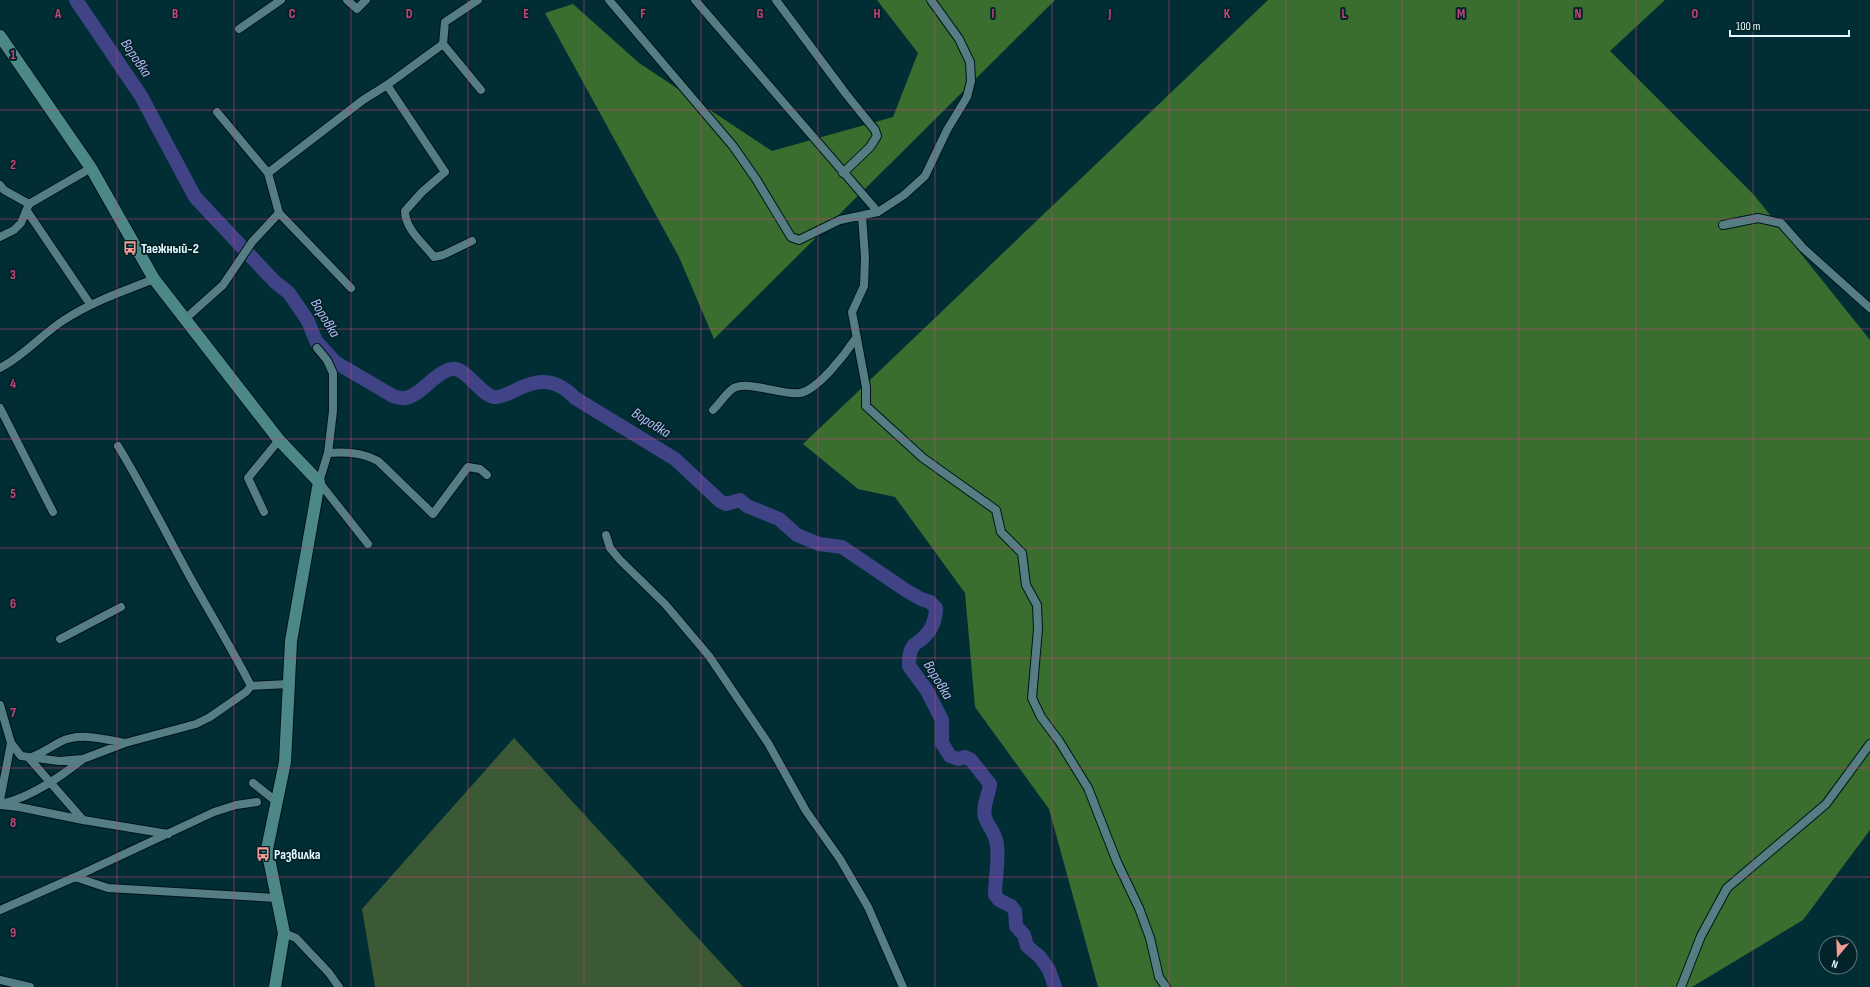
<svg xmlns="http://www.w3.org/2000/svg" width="1870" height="987" viewBox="0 0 1870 987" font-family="'Sofia Sans Condensed',sans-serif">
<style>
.green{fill:#3b5935}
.forest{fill:#396e2e}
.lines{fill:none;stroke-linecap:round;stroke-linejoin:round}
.river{stroke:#414387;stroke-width:14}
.street-casing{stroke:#011417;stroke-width:10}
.secondary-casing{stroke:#011417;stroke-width:14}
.street{stroke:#547d84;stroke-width:8}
.secondary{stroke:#4b8886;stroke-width:12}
.grid{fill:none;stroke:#c9457c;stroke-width:1;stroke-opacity:0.55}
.labels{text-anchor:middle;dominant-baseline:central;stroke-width:4;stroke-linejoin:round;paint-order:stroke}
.poi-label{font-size:14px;font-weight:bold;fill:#e4fafe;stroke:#032328;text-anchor:start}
.water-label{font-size:15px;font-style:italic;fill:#b4bbf6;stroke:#032328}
.grid-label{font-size:13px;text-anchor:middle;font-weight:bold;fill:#c9457c;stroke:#032328;stroke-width:4;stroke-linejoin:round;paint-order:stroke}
</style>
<rect width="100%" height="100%" fill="#012e34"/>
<!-- green -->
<path class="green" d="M514 738 743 987H375L362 909Z"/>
<!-- forest -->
<path class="forest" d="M877 0H1055L714 339 679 257 545 13 573 4 639 63 772 151 893 117 918 53Z
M1268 0H1665L1610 51 1754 195 1870 340V830L1803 920 1692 987H1098L1049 809 975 707 965 593 895 497 858 489 803 444Z"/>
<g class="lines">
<!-- river -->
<path class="river" d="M76 0 141 96 195 197 274 281 289 293 308 321 316 341 335 362 393 396C397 397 401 399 405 398 421 396 434 373 451 369 466 366 480 395 494 397 500 398 509 393 514 391 538 378 556 378 575 398L675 459 720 501 726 504 740 500 747 506 779 519 797 535 819 544 842 547 907 591 921 599 930 602 936 608C936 620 931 631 922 639 919 641 916 643 914 645 909 651 909 659 909 666L926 689 942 720V743L950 756 958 759 965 757 971 760 990 784C989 795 982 806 985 817 988 828 995 830 997 845 999 862 995 878 995 895L999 900 1011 906 1015 911 1016 926 1024 935 1027 946 1040 957 1049 970 1055 987"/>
<defs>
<path id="street" d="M347 0 357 9 366 0
M609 0 733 146 756 179 791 237 799 240 840 220 878 212 904 195 925 176 947 130 967 97 971 81 970 62 959 39 931 0
M695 0 878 212
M776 0 846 94 875 130 877 136 870 147 843 173
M239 29 281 0
M443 44 445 22 478 0
M387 85 445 172 422 192 405 211C405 229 423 243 434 257L443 255 472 241
M217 112 268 173
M0 185 4 190 29 204
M27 211 90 304
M279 213 351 288
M862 216 865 257 864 286 852 312 866 387V406L923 458 996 510 1001 532 1022 553 1026 585 1037 605 1038 629 1032 698 1041 717 1059 741 1088 788 1117 862 1139 908 1150 938 1159 977 1166 987
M1723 225 1758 218 1781 223 1803 248 1870 308
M0 237 14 230 21 223 29 204 91 168
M185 319 223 285 252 242 279 213 268 173 363 100 387 85 443 44 481 90
M317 348 327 360 333 373V411L328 453 319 482 368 544
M0 368C24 356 42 334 64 320 92 302 123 291 154 279
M0 408 53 512
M713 410C719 404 725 395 731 390 745 378 781 396 800 393 818 390 846 353 856 338
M328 453C346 452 361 452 378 461L433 514 468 467 480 469 487 475
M264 512 248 478 279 440
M606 535 610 548 620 560 665 604 709 656 768 743 806 811 840 859 868 907 903 987
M60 639 121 607
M251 686 288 684
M0 705 11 743 0 800
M11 743 21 756 59 761 83 759 125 743 196 724 210 717 246 692 251 686C232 649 210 613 190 577 166 533 144 489 118 446
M253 783 277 802
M5 803C33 796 60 777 83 759
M0 805 19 807 83 820 168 834
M83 820 29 758C41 754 49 748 60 742 79 732 104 739 125 743
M75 877 108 888 276 898
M0 910 75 877 214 812 236 805 257 802
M284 933 296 938 329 973 339 987
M0 980 30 987
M1681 987 1701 936 1727 888 1826 804 1870 744"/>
<path id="secondary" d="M0 36 91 168 154 279 279 440 319 482 291 641 285 762 267 849 284 933 275 987"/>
</defs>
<!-- street casing -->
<use href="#street" class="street-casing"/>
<!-- secondary casing -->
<use href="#secondary" class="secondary-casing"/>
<!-- street -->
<use href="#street" class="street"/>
<!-- secondary -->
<use href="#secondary" class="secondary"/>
</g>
<!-- grid -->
<path class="grid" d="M117 0V987M234 0V987M351 0V987M468 0V987M584 0V987M701 0V987M818 0V987M935 0V987M1052 0V987M1169 0V987M1286 0V987M1402 0V987M1519 0V987M1636 0V987M1753 0V987M0 110H1870M0 219H1870M0 329H1870M0 439H1870M0 548H1870M0 658H1870M0 768H1870M0 877H1870"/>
<!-- icons -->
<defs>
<symbol id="bus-bare" viewBox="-9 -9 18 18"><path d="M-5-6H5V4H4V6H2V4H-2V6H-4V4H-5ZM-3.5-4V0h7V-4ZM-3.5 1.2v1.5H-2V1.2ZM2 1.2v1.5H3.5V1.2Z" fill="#f59c96" stroke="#032328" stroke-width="2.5" paint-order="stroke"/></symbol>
</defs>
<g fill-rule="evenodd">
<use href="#bus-bare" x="120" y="238" width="20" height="20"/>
<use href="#bus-bare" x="253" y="844" width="20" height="20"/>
</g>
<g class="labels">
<!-- poi labels -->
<g class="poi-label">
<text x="141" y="248">Таежный-2</text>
<text x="274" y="854">Развилка</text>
</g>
<!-- water labels -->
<g class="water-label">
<text transform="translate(136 58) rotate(56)">Воровка</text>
<text transform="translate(325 318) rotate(59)">Воровка</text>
<text transform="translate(651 423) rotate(32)">Воровка</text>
<text transform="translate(938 680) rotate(59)">Воровка</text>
</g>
</g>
<g class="grid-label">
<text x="58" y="18">A</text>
<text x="175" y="18">B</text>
<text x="292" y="18">C</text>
<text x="409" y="18">D</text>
<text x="526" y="18">E</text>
<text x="643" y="18">F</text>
<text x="760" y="18">G</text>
<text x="877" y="18">H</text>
<text x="993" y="18">I</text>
<text x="1110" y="18">J</text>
<text x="1227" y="18">K</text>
<text x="1344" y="18">L</text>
<text x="1461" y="18">M</text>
<text x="1578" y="18">N</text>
<text x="1695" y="18">O</text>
<text x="13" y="59">1</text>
<text x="13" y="169">2</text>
<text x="13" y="279">3</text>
<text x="13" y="388">4</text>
<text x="13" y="498">5</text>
<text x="13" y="608">6</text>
<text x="13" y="717">7</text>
<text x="13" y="827">8</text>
<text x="13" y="937">9</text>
</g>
<!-- north arrow -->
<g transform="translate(1838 955) rotate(199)"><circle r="19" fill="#032328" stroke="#5d797e"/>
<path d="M0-3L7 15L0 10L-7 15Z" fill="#f59c96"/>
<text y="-6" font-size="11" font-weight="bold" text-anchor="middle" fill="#e4fafe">N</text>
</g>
<!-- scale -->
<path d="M1730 30v6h119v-6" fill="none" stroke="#e4fafe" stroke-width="2"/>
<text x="1736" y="30" font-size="12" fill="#e4fafe" stroke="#032328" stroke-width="3" paint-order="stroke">100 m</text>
</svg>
